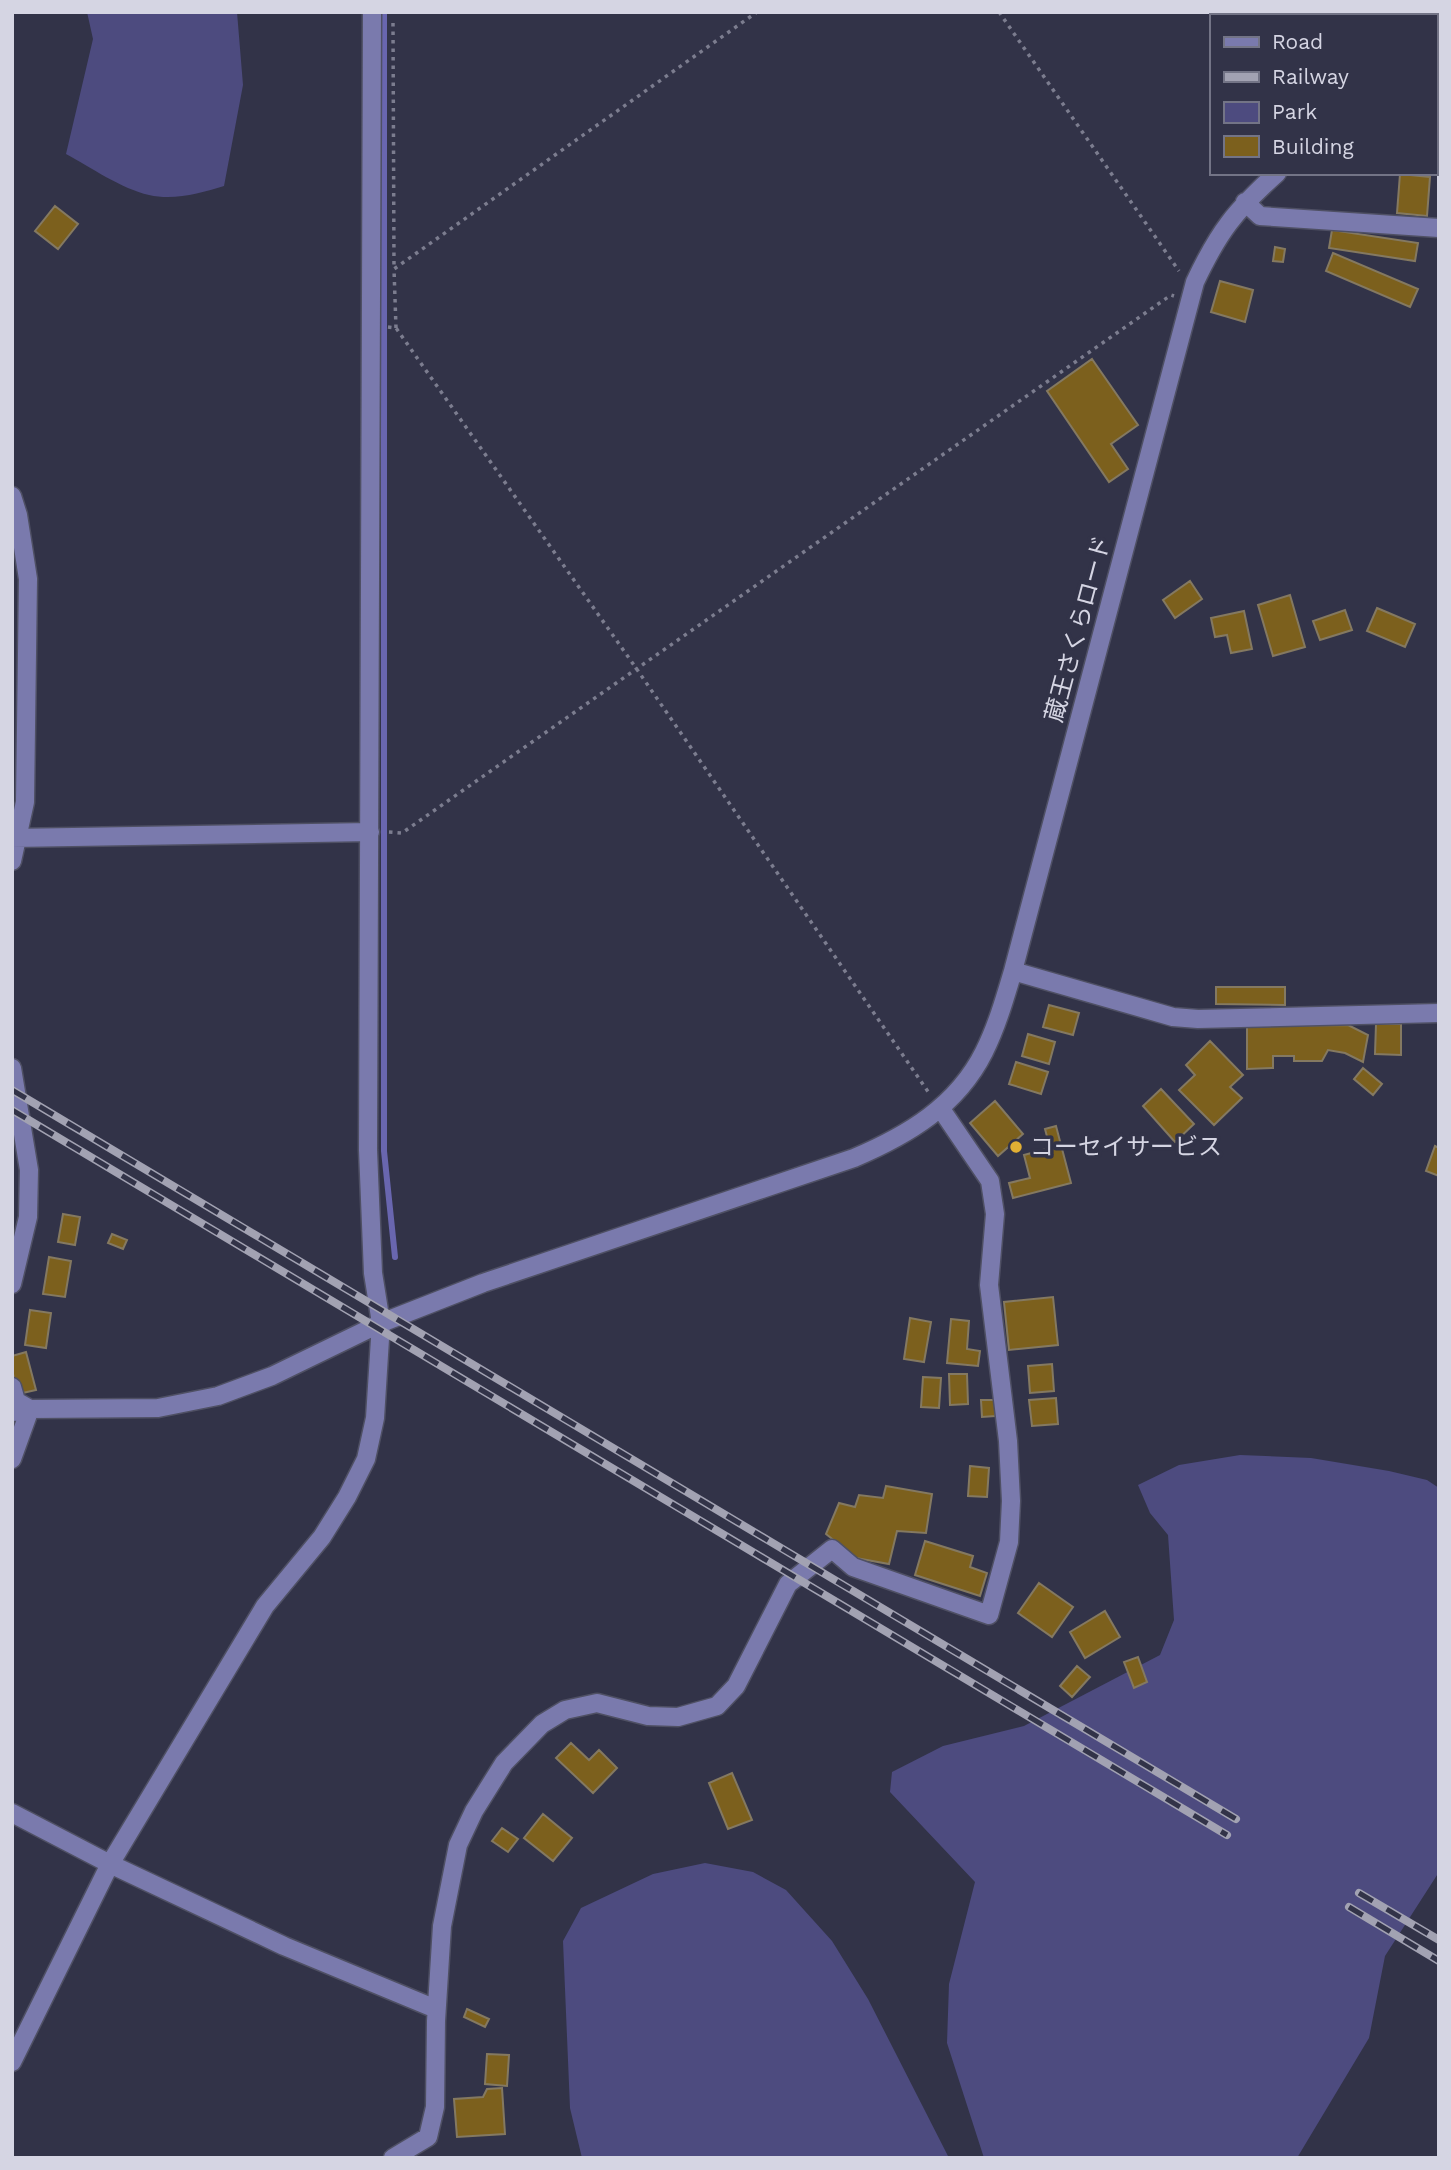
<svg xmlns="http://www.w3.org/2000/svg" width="1451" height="2170" viewBox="0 0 1451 2170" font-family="'Work Sans','Noto Sans JP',sans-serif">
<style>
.green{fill:#4d4b7f}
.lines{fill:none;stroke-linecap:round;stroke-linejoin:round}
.stream{stroke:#6966af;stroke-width:6}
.building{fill:#7c601d;stroke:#847961;stroke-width:2}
.minor-casing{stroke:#4f5064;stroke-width:21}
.path{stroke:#7c7d8f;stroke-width:3.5;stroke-dasharray:3.5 5;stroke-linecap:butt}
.minor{stroke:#7a7aad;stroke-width:18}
.rail-casing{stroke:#a2a2b2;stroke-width:8}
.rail{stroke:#323348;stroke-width:5;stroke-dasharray:16;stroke-linecap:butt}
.poi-dot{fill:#e1af34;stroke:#323348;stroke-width:2.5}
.labels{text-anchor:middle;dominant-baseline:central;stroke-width:7;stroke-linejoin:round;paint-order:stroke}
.street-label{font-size:24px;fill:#d5d5e3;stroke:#323348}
.poi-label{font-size:24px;fill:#d5d5e3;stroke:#323348;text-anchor:start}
</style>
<rect width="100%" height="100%" fill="#323348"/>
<!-- green -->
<path class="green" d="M87 12H237L243 85 224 186C201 193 174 201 149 195 122 189 90 167 66 154L93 39Z
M1240 1455 1311 1458 1389 1471 1427 1480 1439 1488V1872L1385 1956 1369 2038 1297 2158H984L947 2043 949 1984 975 1882 890 1792 892 1772 943 1746 1024 1726 1160 1655 1174 1620 1168 1535 1150 1513 1138 1485 1179 1465Z
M705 1863 753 1872 786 1890 832 1941 868 1999 949 2158H582L570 2108 563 1941 581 1908 653 1874Z"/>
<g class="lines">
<!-- stream -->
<path class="stream" d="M384 12V1151L395 1257"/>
</g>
<!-- building -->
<path class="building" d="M1400 174 1430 177 1427 216 1397 213Z
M55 206 78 224 58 249 35 231Z
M1332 230 1418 243 1415 261 1329 248Z
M1275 247 1285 249 1283 262 1273 261Z
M1333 253 1418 289 1410 307 1326 271Z
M1220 281 1253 290 1245 322 1211 312Z
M1092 359 1138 425 1111 444 1128 469 1109 482 1047 391Z
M1190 581 1202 599 1175 618 1163 600Z
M1290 595 1305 647 1273 656 1258 605Z
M1377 608 1415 624 1405 647 1367 631Z
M1345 610 1352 630 1320 640 1313 621Z
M1244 611 1252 649 1231 653 1227 635 1215 637 1211 618Z
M1216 987H1285V1005L1216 1004Z
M1049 1005 1079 1013 1073 1035 1043 1027Z
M1376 1024H1401V1055L1375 1054Z
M1348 1025 1368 1035 1363 1062 1345 1053 1328 1050 1322 1061H1294V1056H1273V1068L1247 1069V1026Z
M1028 1034 1055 1042 1049 1064 1022 1056Z
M1210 1041 1243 1075 1230 1087 1242 1098 1214 1125 1179 1090 1195 1075 1186 1065Z
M1016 1062 1048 1072 1041 1094 1009 1084Z
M1363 1068 1382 1084 1373 1095 1354 1079Z
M1161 1089 1194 1124 1175 1142 1143 1106Z
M995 1101 1023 1134 998 1156 970 1123Z
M1056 1126 1071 1183 1013 1198 1009 1183 1030 1178 1024 1155 1050 1148 1045 1129Z
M1435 1146 1439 1148V1176L1426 1171Z
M63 1214 80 1217 75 1245 58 1242Z
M112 1234 127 1240 123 1249 108 1243Z
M49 1257 71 1261 65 1297 43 1294Z
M1053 1297 1058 1345 1009 1350 1004 1302Z
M30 1310 51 1313 46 1348 25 1345Z
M910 1318 931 1322 924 1362 904 1359Z
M951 1319 969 1321 967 1349 980 1351 978 1366 947 1363Z
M26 1352 36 1390 18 1394 12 1370V1356Z
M1052 1364 1054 1391 1030 1393 1028 1366Z
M949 1374H967L968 1404 950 1405Z
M923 1377 941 1378 939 1408 921 1407Z
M1056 1398 1058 1424 1032 1426 1029 1400Z
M981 1400H995V1416L982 1417Z
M970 1466 989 1468 987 1497 968 1496Z
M886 1486 932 1494 926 1533 897 1531 889 1564 856 1558 826 1534 839 1503 855 1507 859 1495 883 1498Z
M925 1541 973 1556 970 1567 987 1573 980 1596 915 1575Z
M1039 1583 1073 1607 1052 1637 1018 1613Z
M1105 1611 1120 1637 1085 1658 1070 1632Z
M1138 1657 1147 1682 1134 1688 1124 1662Z
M1077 1666 1090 1677 1072 1697 1060 1686Z
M571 1743 589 1760 599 1750 617 1768 593 1793 556 1758Z
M732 1773 752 1820 728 1829 709 1783Z
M543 1814 572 1838 553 1861 524 1838Z
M502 1828 518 1839 508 1852 492 1841Z
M467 2009 489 2019 485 2027 464 2017Z
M487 2054 509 2055 507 2086 485 2084Z
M502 2088 505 2134 457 2137 454 2099 483 2097 487 2089Z"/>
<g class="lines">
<defs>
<path id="minor" d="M1435 67 1439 65
M1245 202 1260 216 1439 228
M12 496 18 515 28 579 25 802 12 861
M12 838 370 832
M1013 971 1173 1017 1198 1019 1439 1013
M12 1068 29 1170 28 1217 12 1284
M12 1387 16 1401 30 1409
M12 1412 30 1409 158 1408 218 1396 272 1376 381 1323 483 1283 854 1158C908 1135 957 1106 984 1052 997 1026 1005 998 1013 971L1195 282C1219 231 1235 211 1277 173
M12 1459 30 1409
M12 1813 110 1864 284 1946 436 2009
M12 2062 110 1864 265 1606 322 1537 347 1497 366 1459 375 1418 381 1323 373 1273 368 1150 372 12
M393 2158 428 2137 435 2107 436 2021 442 1926 458 1845 474 1811 504 1763 542 1724 565 1710 597 1703 648 1716 678 1717 717 1706 736 1686 788 1584 832 1549 853 1567 989 1615 1009 1542 1011 1501 1008 1441 989 1285 995 1214 990 1181 941 1109"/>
</defs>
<!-- minor casing -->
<use href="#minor" class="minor-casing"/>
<!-- path -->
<path class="path" d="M999 12 1179 271
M393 23 394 269
M388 327 396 328 636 668 929 1093
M396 328 394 269 757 12
M389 832 402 833 1171 295 1174 296"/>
<!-- minor -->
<use href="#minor" class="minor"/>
<defs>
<path id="rail" d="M12 1090 1236 1819
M12 1110 1227 1835
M1359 1893 1439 1940
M1349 1907 1439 1961"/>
</defs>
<!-- rail casing -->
<use href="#rail" class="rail-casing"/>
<!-- rail -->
<use href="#rail" class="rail"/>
</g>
<!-- markers -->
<circle class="poi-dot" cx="1016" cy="1147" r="7"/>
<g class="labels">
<!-- street labels -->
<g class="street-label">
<text transform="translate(1078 629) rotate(-75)">蔵王さくらロード</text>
</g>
<!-- poi labels -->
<g class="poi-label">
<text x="1030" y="1147">コーセイサービス</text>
</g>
</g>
<!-- border -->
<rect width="1451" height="2170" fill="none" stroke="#d5d5e3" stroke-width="28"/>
<!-- legend -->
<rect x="1210" y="14" width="228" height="161" fill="#323348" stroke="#737486" stroke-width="2"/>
<rect x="1224" y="37" width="35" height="10" fill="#7a7aad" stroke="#737486" stroke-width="2"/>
<text x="1272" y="49" font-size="21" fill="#d5d5e3">Road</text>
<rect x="1224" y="72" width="35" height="10" fill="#a2a2b2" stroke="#737486" stroke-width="2"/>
<text x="1272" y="84" font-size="21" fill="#d5d5e3">Railway</text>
<rect x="1224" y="102" width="35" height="21" fill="#4d4b7f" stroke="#737486" stroke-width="2"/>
<text x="1272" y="119" font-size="21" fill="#d5d5e3">Park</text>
<rect x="1224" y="136" width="35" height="21" fill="#7c601d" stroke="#737486" stroke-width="2"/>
<text x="1272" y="154" font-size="21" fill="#d5d5e3">Building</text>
</svg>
